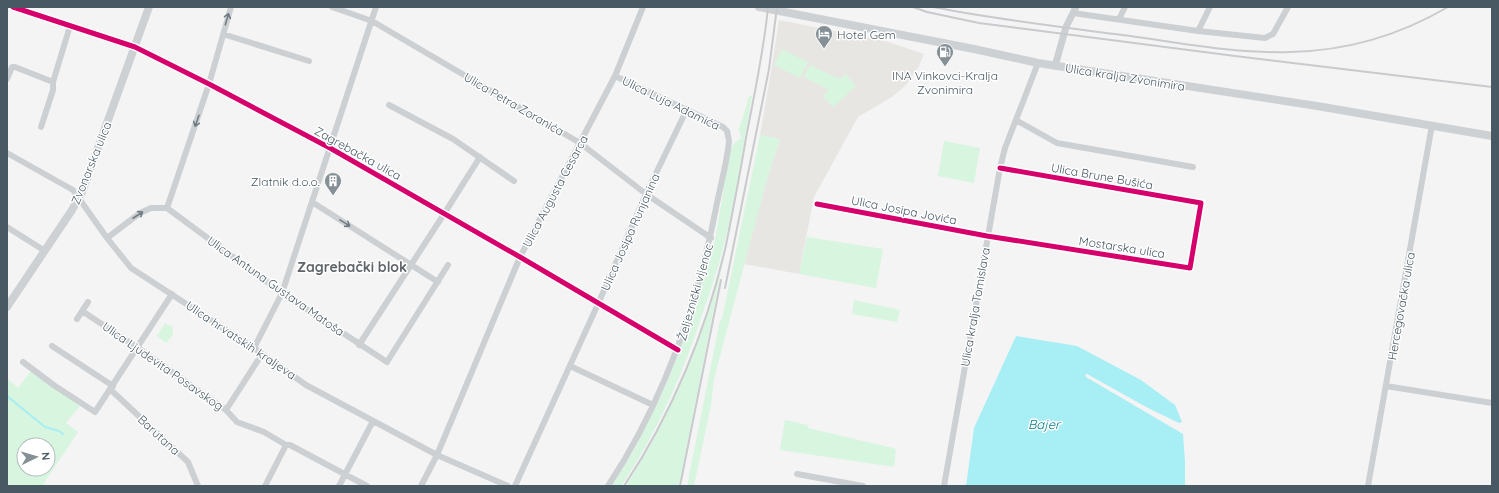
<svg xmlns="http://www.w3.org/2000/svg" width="1499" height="493" viewBox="0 0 1499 493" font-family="Quicksand,sans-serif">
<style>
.commercial{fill:#e8e6e3}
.green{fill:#d7f5df;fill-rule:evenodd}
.water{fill:#a8eef5}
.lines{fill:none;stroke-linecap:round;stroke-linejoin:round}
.stream{stroke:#a8eef5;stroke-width:2}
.minor{stroke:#cdd0d3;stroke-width:6}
.tertiary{stroke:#cdd0d3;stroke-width:7}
.secondary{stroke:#ced1d4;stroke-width:8}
.rail{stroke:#c8cacd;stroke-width:2}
.cycleway-casing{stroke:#fff;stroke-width:8}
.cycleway{stroke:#d6006c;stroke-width:5}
.oneway{stroke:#707d85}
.labels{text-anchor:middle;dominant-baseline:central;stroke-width:3;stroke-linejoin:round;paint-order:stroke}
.poi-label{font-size:12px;fill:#485963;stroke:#fff;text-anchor:start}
.street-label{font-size:12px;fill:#485963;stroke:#fff}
.water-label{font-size:13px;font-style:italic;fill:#057c8a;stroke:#fff}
.quarter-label{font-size:14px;font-weight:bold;fill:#5e6469;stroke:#fff}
</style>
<rect width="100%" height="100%" fill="#f4f4f4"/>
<!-- commercial -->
<path class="commercial" d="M779 20 886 41 924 54 919 66 907 84 892 97 858 117 814 197 799 274 744 264 767 179 780 139 760 135 771 71Z"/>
<!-- green -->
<path class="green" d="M782 49 808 62 800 78 774 65Z
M810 65 840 79 846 74 856 86 833 107 823 96 829 90 804 77Z
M749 96H752C743 147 736 198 723 248 718 269 711 289 704 309 684 371 658 432 621 486H610L633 452 667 383 679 351 715 240 729 157C731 148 732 143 741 139L740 132 738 131 742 120Z
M760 135 780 139 767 179 714 379 711 405 694 486H687L720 320 722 319Z
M944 141 980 148 974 183 938 176Z
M807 237 883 249 876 288 799 274Z
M723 261 679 486H626C638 466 651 446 661 425 687 374 710 317 723 261Z
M854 300 900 310 897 322 852 314Z
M165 323 173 327V335L166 343 157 336Z
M33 371 80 406 66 423 78 432 42 486H14L11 484 7 486V378L18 388 30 372ZM24 445H48V469H24Z
M785 420 808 425V428L893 448 896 450 894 467 780 450Z"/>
<!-- water -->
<path class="water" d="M1016 336 1077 346 1141 380 1175 405 1182 422 1179 423 1148 408 1087 374 1085 375 1086 377 1183 434 1185 461V486H966L974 428Z"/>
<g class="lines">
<!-- stream -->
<path class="stream" d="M7 396 45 427 59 431 63 434"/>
<!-- minor -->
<path class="minor" d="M13 7 135 47 209 84 330 148 520 257 678 350
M332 7 372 21 580 143 646 194 711 238
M1073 13 1198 31 1265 38 1273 34 1288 7
M1119 19 1125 7
M1198 31 1210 7
M223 34 309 61
M7 79 12 67H15L53 82
M389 105 453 139 514 181
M1016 120 1057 143 1193 167
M41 127 53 90V82L70 26
M7 153 73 190 107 238 131 268 254 348 306 385 437 455 508 486
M312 202 438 282
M817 204 987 236 1190 268 1201 203 1000 168
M167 208 209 84 231 7
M7 227 45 251
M107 238 140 213 151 208H167L282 293 387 362 448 265
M82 311 138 348 226 410 237 422 264 432 286 445H290L367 486
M77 319 88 302
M359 345 444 214 480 157
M52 346 113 386
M254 348 282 293 376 7
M23 362 55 386 95 412 172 294
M570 366 653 405
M1386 386 1492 403
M111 390 188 462 198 486
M226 410 262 354
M797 474 863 486
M265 486 286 445
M339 486 373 421
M421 486 437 455 520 257 615 76 643 7
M515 486 598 304 646 194 687 109
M608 486C664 401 698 303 717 203 721 183 727 162 729 141L727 131 723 127 615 76
M944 486 1000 168 1005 148 1038 63
M1368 486 1432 125"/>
<!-- tertiary -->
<path class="tertiary" d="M1055 66 1066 27 1076 7"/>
<!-- secondary -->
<path class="secondary" d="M759 7 974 49 1038 63 1317 106 1492 136
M7 307 72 210 82 192 149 7"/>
<!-- rail -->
<path class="rail" d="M913 7 927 12 979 23 1235 56 1492 87
M933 7C993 19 1054 26 1115 34 1172 41 1232 54 1290 52 1345 51 1400 35 1448 7
M725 288 769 69 777 7
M624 486C672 414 707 329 726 245 733 210 740 174 746 138 754 95 764 51 768 7
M680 486 721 280"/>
<defs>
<path id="cycleway" d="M13 7 135 47 209 84 330 148 520 257 678 350
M817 204 987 236 1190 268 1201 203 1000 168"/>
</defs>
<!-- cycleway casing -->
<use href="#cycleway" class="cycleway-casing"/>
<!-- cycleway -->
<use href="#cycleway" class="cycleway"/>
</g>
<!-- one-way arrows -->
<defs><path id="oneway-shaft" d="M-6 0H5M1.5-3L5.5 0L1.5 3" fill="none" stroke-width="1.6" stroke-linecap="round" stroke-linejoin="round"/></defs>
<g class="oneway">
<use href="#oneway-shaft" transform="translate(227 19) rotate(-74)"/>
<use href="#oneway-shaft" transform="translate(197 121) rotate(109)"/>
<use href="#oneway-shaft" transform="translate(138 215) rotate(-33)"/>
<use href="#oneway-shaft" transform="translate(345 223) rotate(32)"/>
</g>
<!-- icons -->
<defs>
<symbol id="hotel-pin" viewBox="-11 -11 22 30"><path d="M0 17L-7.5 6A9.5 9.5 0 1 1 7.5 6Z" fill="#848f96" stroke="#fff"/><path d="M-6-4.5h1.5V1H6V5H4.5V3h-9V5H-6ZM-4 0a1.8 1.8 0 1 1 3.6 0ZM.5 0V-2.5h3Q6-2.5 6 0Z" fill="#fff"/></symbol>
<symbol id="fuel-pin" viewBox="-11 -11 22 30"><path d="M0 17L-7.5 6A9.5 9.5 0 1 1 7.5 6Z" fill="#848f96" stroke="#fff"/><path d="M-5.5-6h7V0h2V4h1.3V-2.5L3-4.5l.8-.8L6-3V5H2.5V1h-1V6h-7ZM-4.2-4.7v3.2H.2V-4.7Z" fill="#fff"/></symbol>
<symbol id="building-pin" viewBox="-11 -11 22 30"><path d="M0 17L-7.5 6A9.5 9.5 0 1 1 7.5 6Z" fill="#848f96" stroke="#fff"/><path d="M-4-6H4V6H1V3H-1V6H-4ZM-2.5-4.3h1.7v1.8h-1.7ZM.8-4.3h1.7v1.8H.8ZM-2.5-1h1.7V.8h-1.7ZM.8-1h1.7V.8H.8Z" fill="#fff"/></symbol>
</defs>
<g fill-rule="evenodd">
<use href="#hotel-pin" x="814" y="24" width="20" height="27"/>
<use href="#fuel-pin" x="935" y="42" width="20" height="27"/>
<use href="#building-pin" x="323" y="171" width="20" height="27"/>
</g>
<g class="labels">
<!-- poi labels -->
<g class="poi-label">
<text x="837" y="34">Hotel Gem</text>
<text x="945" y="75" text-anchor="middle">INA Vinkovci-Kralja<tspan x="945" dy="14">Zvonimira</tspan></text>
<text x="320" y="181" text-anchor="end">Zlatnik d.o.o.</text>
</g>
<!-- street labels -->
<g class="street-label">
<text transform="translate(1125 77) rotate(9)">Ulica kralja Zvonimira</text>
<text transform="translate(671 103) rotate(26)">Ulica Luja Adamića</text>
<text transform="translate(514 104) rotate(30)">Ulica Petra Zoranića</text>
<text transform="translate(358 153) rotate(29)">Zagrebačka ulica</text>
<text transform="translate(91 163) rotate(-68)">Zvonarska ulica</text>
<text transform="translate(1102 176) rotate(10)">Ulica Brune Bušića</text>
<text transform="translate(555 191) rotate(-62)">Ulica Augusta Cesarca</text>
<text transform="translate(904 210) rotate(11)">Ulica Josipa Jovića</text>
<text transform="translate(630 232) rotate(-66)">Ulica Josipa Runjanina</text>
<text transform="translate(1122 247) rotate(9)">Mostarska ulica</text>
<text transform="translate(276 286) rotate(35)">Ulica Antuna Gustava Matoša</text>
<text transform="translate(695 292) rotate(-74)">Željeznički vijenac</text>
<text transform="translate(1401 306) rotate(-80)">Hercegovačka ulica</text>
<text transform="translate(975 307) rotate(-80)">Ulica kralja Tomislava</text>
<text transform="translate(241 340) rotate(34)">Ulica hrvatskih kraljeva</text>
<text transform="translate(163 366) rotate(35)">Ulica Ljudevita Posavskog</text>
<text transform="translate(159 435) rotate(43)">Barutana</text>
</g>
<!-- water labels -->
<g class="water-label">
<text x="1044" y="424">Bajer</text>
</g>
<!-- quarter labels -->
<g class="quarter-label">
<text x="352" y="267">Zagrebački blok</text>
</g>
</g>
<!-- border -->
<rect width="1499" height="493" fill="none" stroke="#485963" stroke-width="16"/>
<!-- north arrow -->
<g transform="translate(36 457) rotate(85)"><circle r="19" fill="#ffffff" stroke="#b6bdc1"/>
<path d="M0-3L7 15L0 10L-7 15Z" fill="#848f96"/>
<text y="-6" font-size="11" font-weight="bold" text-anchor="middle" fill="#485963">N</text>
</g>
</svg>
